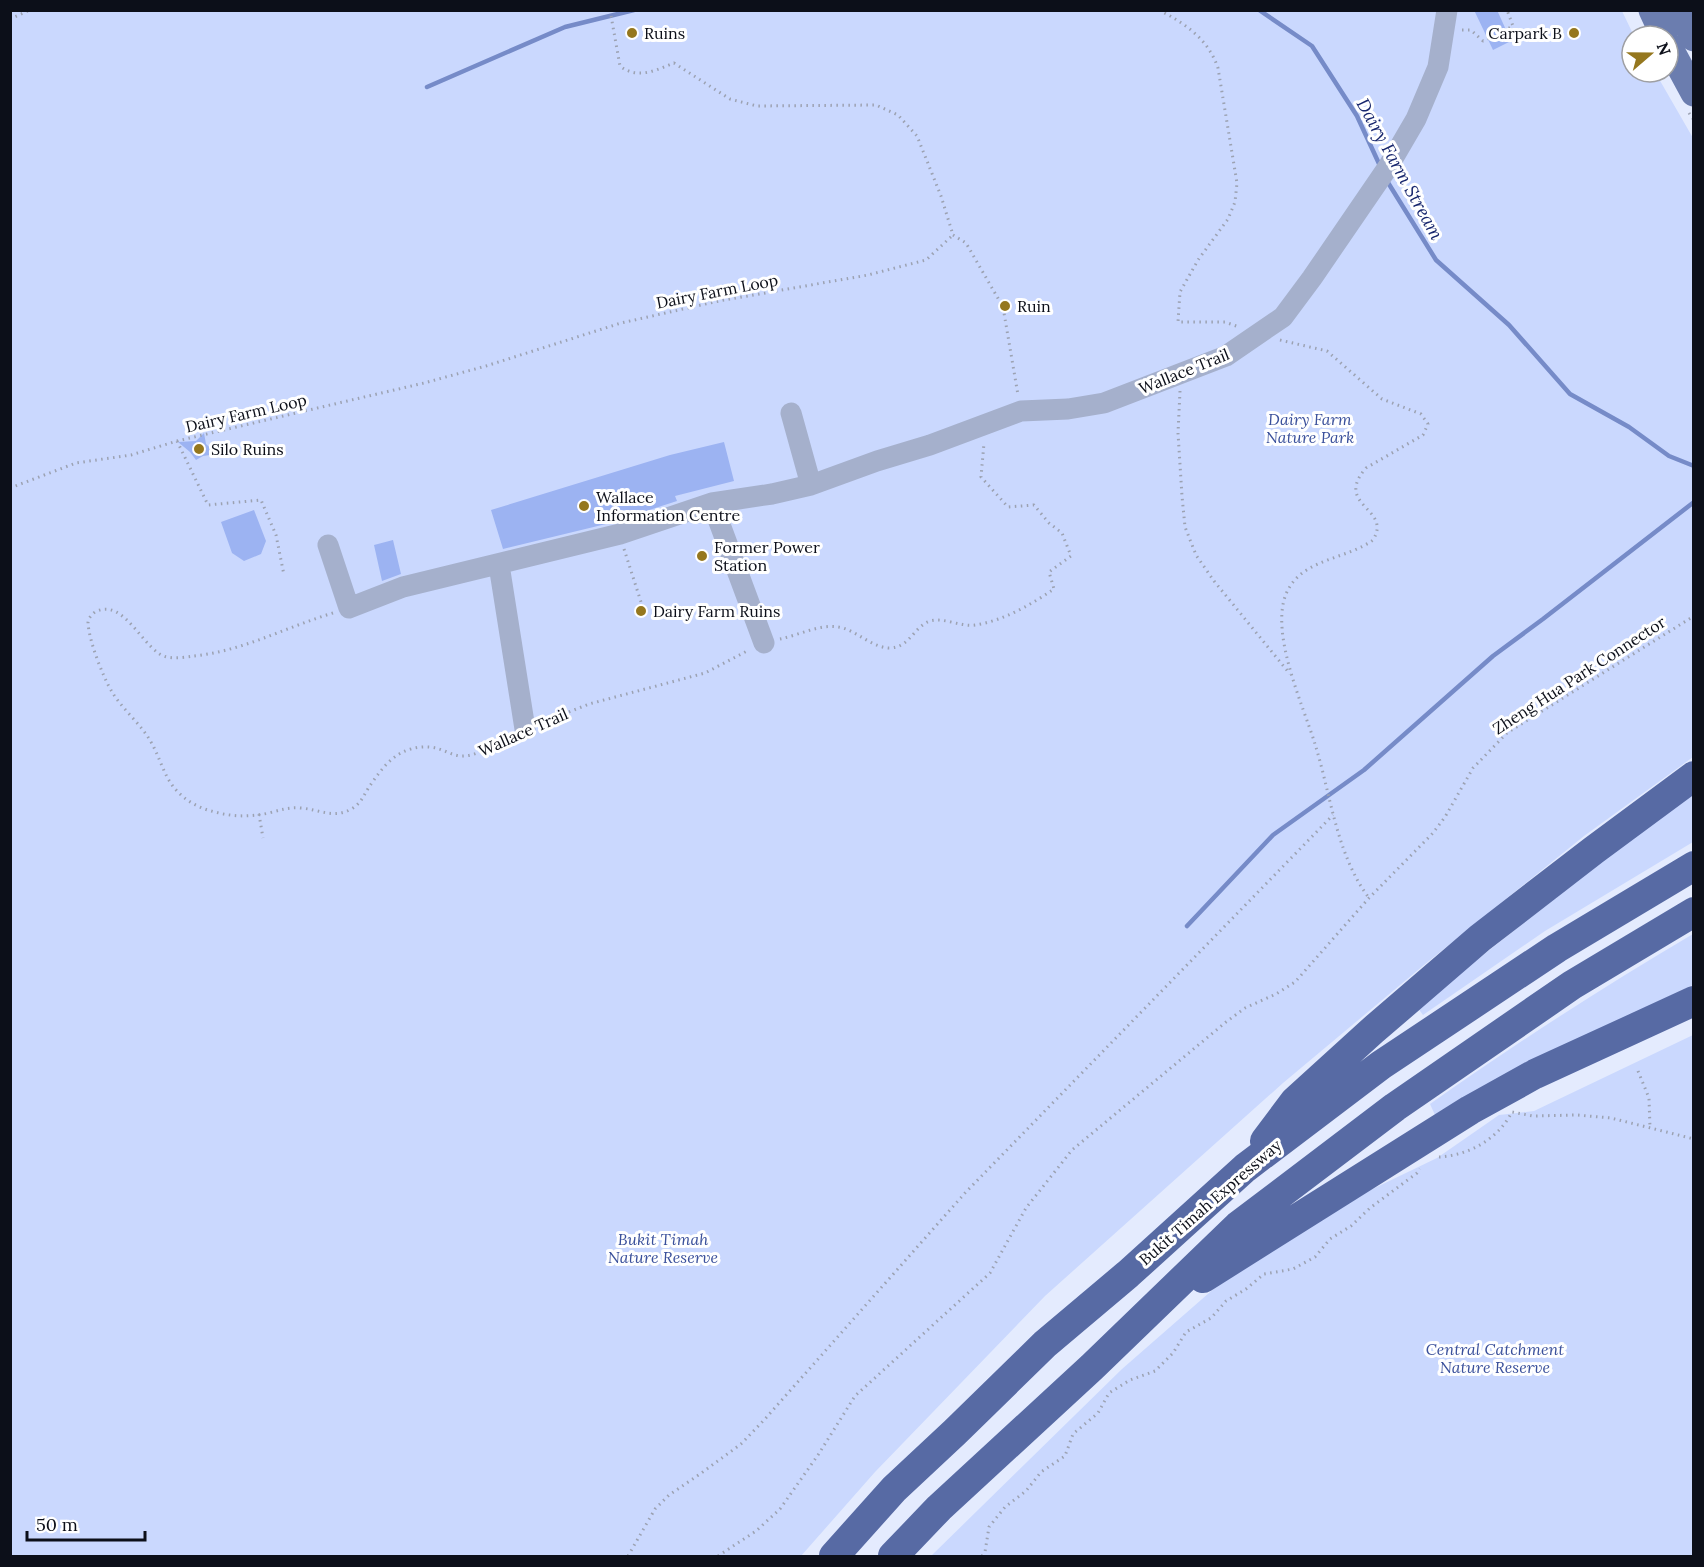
<svg xmlns="http://www.w3.org/2000/svg" width="1704" height="1567" viewBox="0 0 1704 1567" font-family="Lora,serif">
<style>
.green{fill:#cad8fe}
.lines{fill:none;stroke-linecap:round;stroke-linejoin:round}
.stream{stroke:#768bc8;stroke-width:4.5}
.building{fill:#9cb3f2}
.path{stroke:#9ca2b2;stroke-width:3;stroke-dasharray:1.5 4.5;stroke-linecap:butt}
.minor{stroke:#a5b0cc;stroke-width:21}
.major{stroke:#6b7daf;stroke-width:27}
.highway{stroke:#576aa4;stroke-width:30}
.poi-dot{fill:#95771e;stroke:#fff;stroke-width:2}
.labels{text-anchor:middle;dominant-baseline:central;stroke-width:6;stroke-linejoin:round;paint-order:stroke}
.poi-label{font-size:16px;fill:#0c0f19;stroke:#fff;text-anchor:start}
.street-label{font-size:16px;fill:#0c0f19;stroke:#fff}
.park-label{font-size:16px;font-style:italic;fill:#3a509b;stroke:#fff}
.water-label{font-size:18px;font-style:italic;fill:#18276e;stroke:#fff}
</style>
<rect width="100%" height="100%" fill="#e4ebfe"/>
<!-- green -->
<path class="green" d="M11 11H1622L1634 36H1632V72H1655L1693 138V757L1584 836 1424 965 1283 1083 1045 1296 875 1472 801 1556H11Z
M1693 790V842L1545 931 1423 1015 1417 1007Z
M1693 934V985L1632 1014 1435 1115 1430 1104C1515 1044 1603 987 1693 934Z
M1693 1035V1556H931L1122 1369 1233 1272 1302 1223 1437 1158 1499 1115 1534 1111Z"/>
<g class="lines">
<!-- stream -->
<path class="stream" d="M1259 10 1312 46 1357 116 1381 168
M427 87 565 27 634 10
M1387 181 1436 260 1509 325 1570 394 1629 427 1669 456 1694 466
M1187 926 1273 835 1364 770 1493 656 1543 619 1694 502"/>
</g>
<!-- building -->
<path class="building" d="M1474 10H1497L1511 41 1493 50Z
M204 433 206 444 217 454 203 456 196 460 190 452 178 442 196 441Z
M724 442 734 481 675 496 677 501 606 524 503 549 491 510 670 455Z
M254 510 266 541 261 554 244 561 232 553 221 522Z
M393 540 401 574 382 581 374 545Z"/>
<g class="lines">
<!-- path -->
<path class="path" d="M610 10 620 66C638 80 656 70 674 63L730 99 757 106 876 105 898 115 917 136 941 196 953 235
M1159 10C1186 24 1208 39 1218 68L1237 183 1235 202 1228 219 1198 260 1180 292 1178 322H1225L1239 327
M10 19 30 10
M1462 30H1471L1483 41 1513 26 1507 10
M1689 113 1694 120
M953 235 966 243 1003 307 1018 395
M1280 340 1327 351 1382 399 1421 414 1428 424 1423 435 1366 468C1333 506 1393 508 1373 540 1346 560 1301 558 1286 594 1270 634 1303 705 1315 744 1331 795 1336 854 1369 898
M1180 391 1178 433 1182 496 1185 527 1196 555 1214 581 1290 674
M177 441 208 505 261 500 276 535 284 575
M10 488 76 463 131 455 177 441 424 383 486 366 621 323 719 301 868 275 926 260 953 235
M624 549 641 602
M333 613C286 627 243 651 194 656 186 657 176 659 167 657 144 653 125 596 95 612 91 615 88 619 88 623 89 641 103 677 112 692 123 710 141 724 151 742 161 759 164 779 179 793 189 803 202 809 215 812 233 817 251 817 269 813 280 810 289 807 300 808 319 809 334 820 353 808 361 803 364 795 369 787 378 774 388 759 403 752 413 747 428 745 439 749 446 751 452 755 460 756 477 757 495 744 510 736
M780 639C800 635 823 622 843 628 859 633 872 647 889 648 910 648 913 627 930 621 944 617 960 627 975 625 1003 621 1032 604 1054 589L1049 572 1071 556 1062 533 1049 523 1034 505 1008 507 981 477 984 443
M541 723 589 704 705 673 749 650
M259 814 263 838
M1638 1071 1649 1098 1650 1128
M1439 1157C1460 1156 1482 1147 1497 1132 1503 1127 1508 1119 1512 1112L1533 1116 1577 1115 1611 1118 1694 1139
M1693 1178H1694
M628 1556 655 1509 669 1495 700 1474 741 1444 765 1419 965 1193 1333 815
M718 1556 756 1531 780 1509 818 1455 855 1396 990 1273 1026 1208 1072 1150 1226 1022 1245 1008 1276 994 1295 982 1369 898 1433 833 1445 817 1473 768 1507 733 1694 616
M982 1556 985 1552 989 1527 1005 1507 1026 1491 1041 1472 1065 1456 1073 1434 1098 1413 1109 1393 1130 1380 1155 1371 1173 1353 1186 1332 1211 1318 1226 1301 1246 1289 1264 1274 1293 1269 1315 1257 1330 1239 1351 1226 1370 1208 1417 1173 1420 1169"/>
<!-- minor -->
<path class="minor" d="M791 413 811 485
M712 503 764 643
M328 545 349 608 403 587 620 534 712 503 772 494 811 485 877 461 930 445 1021 411 1068 409 1104 403 1226 356 1283 317 1312 278 1388 167 1416 119 1438 67 1447 10
M499 565 525 729"/>
<!-- major -->
<path class="major" d="M1652 10 1664 36
M1680 10 1694 38
M1668 45 1694 93"/>
<!-- highway -->
<path class="highway" d="M1265 1141 1295 1101 1372 1031 1480 938 1594 850 1694 776
M1203 1278 1470 1110 1535 1074 1694 1001
M834 1556 894 1489 955 1432 1045 1344 1128 1274 1245 1168 1381 1065 1557 948 1694 866
M893 1556 939 1508 1092 1367 1238 1226 1395 1107 1572 985 1694 912"/>
</g>
<!-- markers -->
<g class="poi-dot">
<circle cx="632" cy="33" r="6"/>
<circle cx="1574" cy="33" r="6"/>
<circle cx="1005" cy="306" r="6"/>
<circle cx="199" cy="449" r="6"/>
<circle cx="584" cy="506" r="6"/>
<circle cx="702" cy="556" r="6"/>
<circle cx="641" cy="611" r="6"/>
</g>
<g class="labels">
<!-- poi labels -->
<g class="poi-label">
<text x="644" y="33">Ruins</text>
<text x="1562" y="33" text-anchor="end">Carpark B</text>
<text x="1017" y="306">Ruin</text>
<text x="211" y="449">Silo Ruins</text>
<text x="596" y="497">Wallace<tspan x="596" dy="18">Information Centre</tspan></text>
<text x="714" y="547">Former Power<tspan x="714" dy="18">Station</tspan></text>
<text x="653" y="611">Dairy Farm Ruins</text>
</g>
<!-- street labels -->
<g class="street-label">
<text transform="translate(717 291) rotate(-11)">Dairy Farm Loop</text>
<text transform="translate(1184 371) rotate(-22)">Wallace Trail</text>
<text transform="translate(246 413) rotate(-13)">Dairy Farm Loop</text>
<text transform="translate(1579 675) rotate(-33)">Zheng Hua Park Connector</text>
<text transform="translate(523 732) rotate(-24)">Wallace Trail</text>
<text transform="translate(1210 1202) rotate(-41)">Bukit Timah Expressway</text>
</g>
<!-- park labels -->
<g class="park-label">
<text x="1310" y="419">Dairy Farm<tspan x="1310" dy="18">Nature Park</tspan></text>
<text x="663" y="1239">Bukit Timah<tspan x="663" dy="18">Nature Reserve</tspan></text>
<text x="1495" y="1349">Central Catchment<tspan x="1495" dy="18">Nature Reserve</tspan></text>
</g>
<!-- water labels -->
<g class="water-label">
<text transform="translate(1400 169) rotate(61)">Dairy Farm Stream</text>
</g>
</g>
<!-- border -->
<rect width="1704" height="1567" fill="none" stroke="#0c0f19" stroke-width="24"/>
<!-- north arrow -->
<g transform="translate(1650 54) rotate(70)"><circle r="28" fill="#ffffff" stroke="#9e9fa3" stroke-width="1.5"/>
<path d="M0-4.5L10 22L0 15L-10 22Z" fill="#95771e"/>
<text y="-9" font-size="16" font-weight="bold" text-anchor="middle" fill="#0c0f19">N</text>
</g>
<!-- scale -->
<path d="M27 1531v9h118v-9" fill="none" stroke="#0c0f19" stroke-width="3"/>
<text x="36" y="1531" font-size="18" fill="#0c0f19" stroke="#ffffff" stroke-width="4.5" paint-order="stroke">50 m</text>
</svg>
